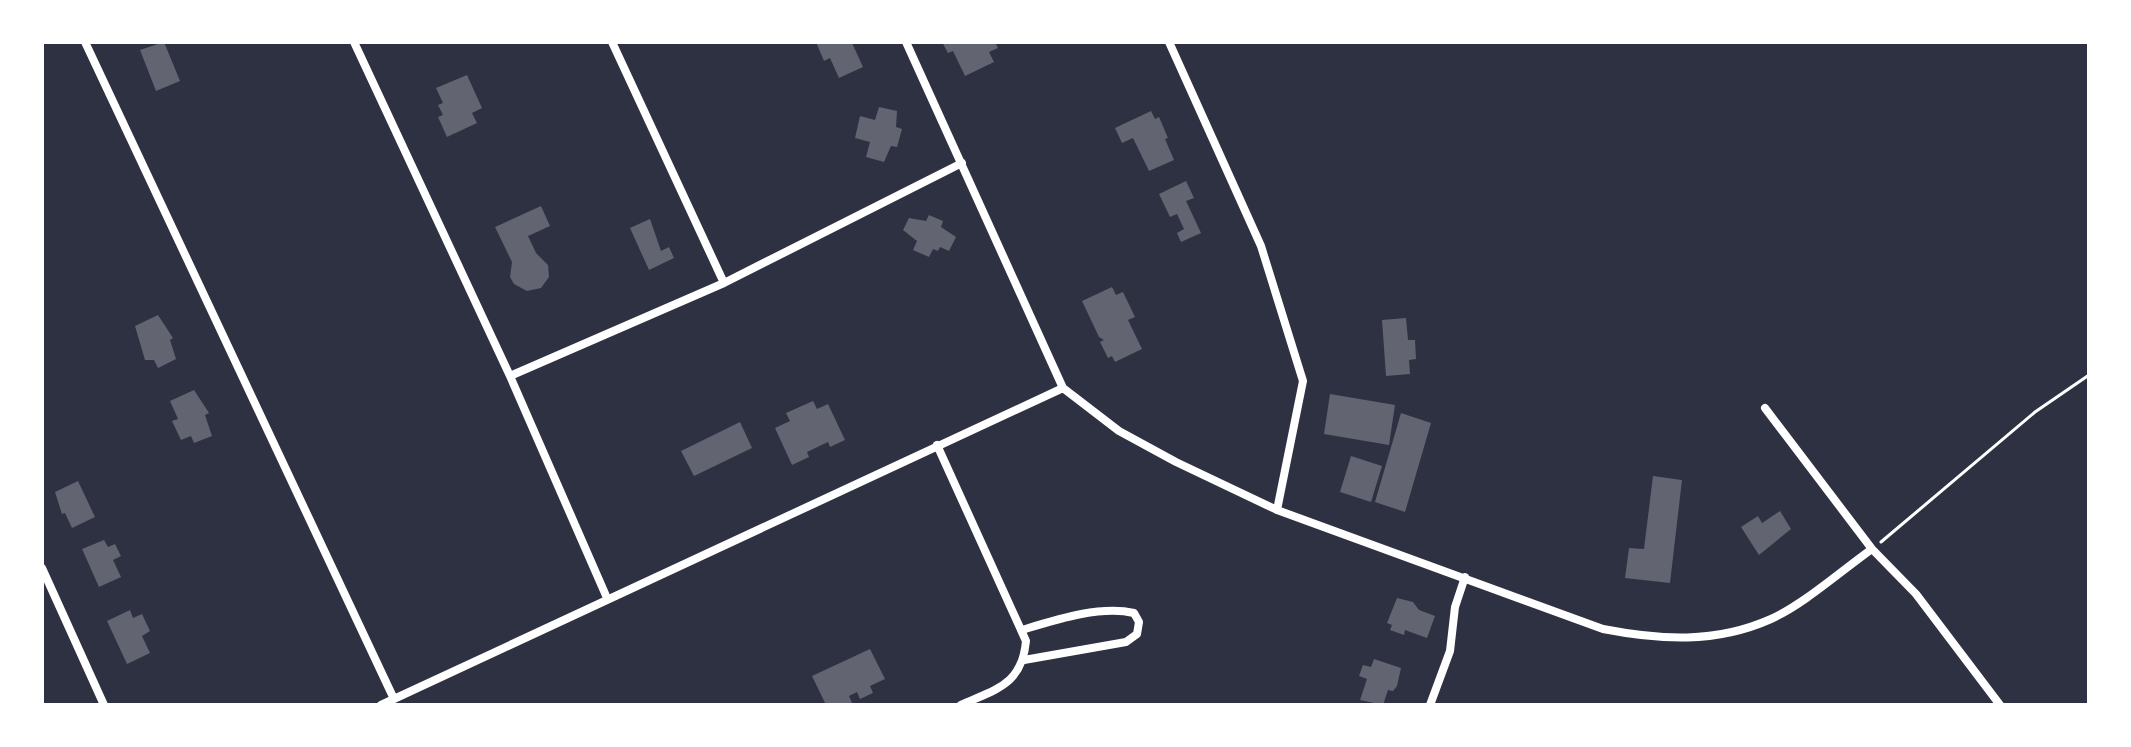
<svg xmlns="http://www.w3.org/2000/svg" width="2131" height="747" viewBox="0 0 2131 747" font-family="Raleway,sans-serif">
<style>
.building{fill:#626471}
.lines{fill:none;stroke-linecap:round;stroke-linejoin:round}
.path{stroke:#fff;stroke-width:3}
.minor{stroke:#fff;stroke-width:8}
</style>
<rect width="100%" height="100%" fill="#2d3142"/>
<!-- building -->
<path class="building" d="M164 42 180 81 156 91 140 50Z
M816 42 852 43 863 67 839 78 830 58 824 61Z
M942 42H995L998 48 989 52 994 62 965 76 953 51 948 53Z
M467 75 482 108 472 113 477 123 447 137 438 117 443 115 438 105 443 103 436 88Z
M879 107 897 111 896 127 902 129 897 147 891 146 884 162 866 157 870 142 855 138 860 116 875 120Z
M1151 111 1155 119 1159 117 1168 138 1165 139 1174 160 1149 171 1133 138 1122 143 1115 128Z
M1186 181 1194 198 1186 201 1201 233 1181 242 1177 233 1184 229 1177 214 1170 217 1159 194Z
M541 206 550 226 528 236 536 253 548 265 549 277 541 288 527 291 514 284 510 277 512 262 495 227Z
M929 215 943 221 941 227 956 237 949 251 940 247 938 251 933 249 929 257 913 250 917 241 903 230 909 218 926 221Z
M650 219 661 251 669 247 674 258 649 270 630 228Z
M1112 287 1116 295 1123 292 1135 317 1128 320 1142 349 1115 362 1112 356 1108 358 1100 342 1104 340 1099 337 1082 301Z
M158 315 173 338 170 340 176 359 158 368 154 360H145L135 326Z
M1406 318 1408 340H1415L1416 359 1409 360 1410 374 1386 376 1382 320Z
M194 390 209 413 205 415 212 436 194 443 191 436 181 440 172 421 178 419 170 401Z
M1330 394 1395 405 1389 445 1324 434Z
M813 401 817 409 828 404 845 440 830 447 828 442 807 452 809 457 792 465 775 428 790 421 786 413Z
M1401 413 1431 423 1405 512 1375 502Z
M740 422 752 448 694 476 681 451Z
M1351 456 1382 466 1371 502 1340 492Z
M1653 476 1682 480 1670 583 1625 578 1629 548 1644 549Z
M78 481 95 517 72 528 65 513 62 514 55 492Z
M1780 511 1791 529 1759 555 1741 527 1758 516 1762 523Z
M104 540 108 547 115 544 121 556 113 560 121 577 99 587 82 549Z
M1397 598 1413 602 1419 610 1435 616 1427 638 1405 630 1404 635 1390 630 1392 625 1387 623Z
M130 610 133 618 142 614 150 631 142 636 150 653 127 664 107 621Z
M870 649 885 679 870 686 873 693 860 699 857 692 849 696 853 705H826L812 676Z
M1374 659 1401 668 1397 686 1393 691 1388 690 1383 705 1360 700 1367 679 1359 676 1363 665 1371 667Z"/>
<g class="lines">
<!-- path -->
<path class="path" d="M1881 542 2035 412 2089 375"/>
<!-- minor -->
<path class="minor" d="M85 42 394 699
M354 42 510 376 607 598
M612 42 724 283
M906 42 1063 388 1119 431 1176 462 1277 510 1603 629C1660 640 1715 644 1771 619 1804 604 1841 571 1872 549
M1169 42 1261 246 1303 381 1277 510
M510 376 724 283 962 163
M1765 408 1872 549 1916 594 2000 705
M937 445 1026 641C1022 685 996 689 961 705
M42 568 104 705
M1022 630C1055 620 1100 605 1134 613L1139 622 1137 634 1126 642 1024 660
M381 705 1063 388
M1430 705 1450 651 1455 607 1465 577"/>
</g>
<!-- border -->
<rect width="2131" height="747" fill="none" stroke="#ffffff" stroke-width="88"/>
</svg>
